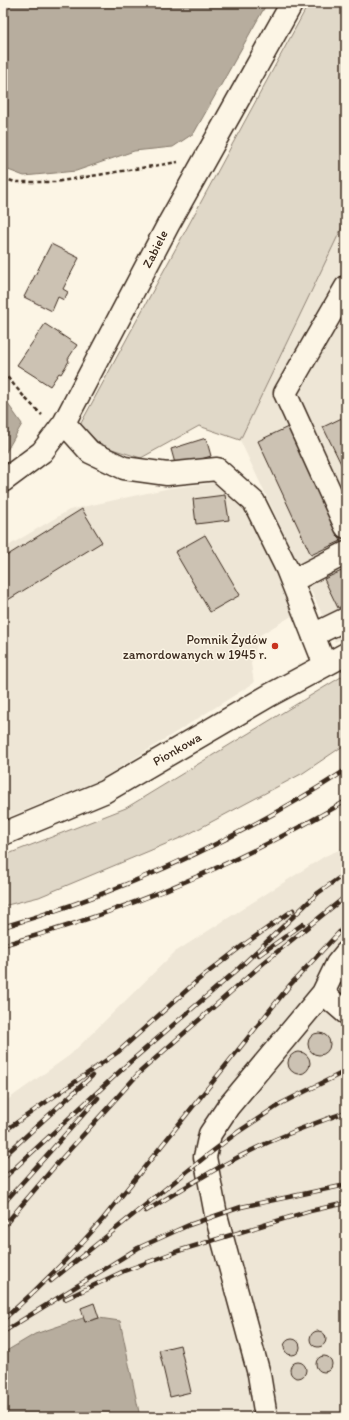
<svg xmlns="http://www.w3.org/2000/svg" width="349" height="1420" viewBox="0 0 349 1420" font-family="Itim,sans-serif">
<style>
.built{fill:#eee6d6}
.green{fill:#e0d8c8;stroke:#8e8173}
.water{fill:#b7ad9e;stroke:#85796b}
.building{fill:#ccc2b3;stroke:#3b2a1e}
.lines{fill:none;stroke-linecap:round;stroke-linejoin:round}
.minor-casing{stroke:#3b2a1e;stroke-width:25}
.path{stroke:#3b2a1e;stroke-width:2.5;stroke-dasharray:4 3;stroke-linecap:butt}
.minor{stroke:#fcf5e5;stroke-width:22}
.rail-casing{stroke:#3b2a1e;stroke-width:4.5}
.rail{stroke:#fcf5e5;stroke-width:3;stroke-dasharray:9;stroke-linecap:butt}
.poi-dot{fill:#c8321e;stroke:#fcf5e5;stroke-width:1.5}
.labels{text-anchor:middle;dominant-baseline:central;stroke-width:3;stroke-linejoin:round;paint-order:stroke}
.street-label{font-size:13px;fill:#3b2a1e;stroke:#fcf5e5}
.poi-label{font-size:13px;fill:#3b2a1e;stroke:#fcf5e5;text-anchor:end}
</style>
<rect width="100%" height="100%" fill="#fcf5e5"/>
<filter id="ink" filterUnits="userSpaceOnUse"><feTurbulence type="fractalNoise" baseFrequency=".025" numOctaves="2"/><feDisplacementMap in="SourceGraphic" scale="8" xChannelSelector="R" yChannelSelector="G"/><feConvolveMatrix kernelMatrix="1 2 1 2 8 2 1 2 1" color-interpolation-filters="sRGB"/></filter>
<g filter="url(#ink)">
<!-- built -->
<path class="built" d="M346 219V637L335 642 240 440Z
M215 483 230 490 251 515 295 614 260 635 251 664 254 683 100 780 3 819V549L69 510 170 488Z
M346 847V1417H3V1103L70 1055 175 952 325 856Z"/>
<!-- green -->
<path class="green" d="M309 3H346V219L240 440 199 426 141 458 102 446 80 425Z
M346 674V744L303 773 185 836 39 897 3 906V856L126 808Z"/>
<!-- water -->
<path class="water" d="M3 3H267L194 133 173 147 134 151 76 171 24 176 3 168Z
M3 397 22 424 6 452 3 454Z
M83 1318 85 1322 99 1318 120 1321 140 1417H3V1353L35 1334Z"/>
<!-- building -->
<path class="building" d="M51 244 79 258 63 289 68 292 64 300 58 297 52 311 24 297Z
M45 324 77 345 68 359 69 361 61 374 59 373 50 386 17 365Z
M346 416V474L323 427Z
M288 427 341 541 311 555 258 441Z
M206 438 211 456 176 467 171 449Z
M225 495 229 520 196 524 193 499Z
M82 509 102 542 3 603V558Z
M205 535 240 595 210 612 175 552Z
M346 569V604L338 608 324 579Z
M308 1044a11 11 0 1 1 22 0a11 11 0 1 1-22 0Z
M288 1063a11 11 0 1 1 22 0a11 11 0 1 1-22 0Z
M94 1303 99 1318 85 1322 81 1308Z
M310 1339a8 8 0 1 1 16 0a8 8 0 1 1-16 0Z
M284 1347a8 8 0 1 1 16 0a8 8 0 1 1-16 0Z
M180 1345 191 1392 170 1397 159 1350Z
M316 1364a8 8 0 1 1 16 0a8 8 0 1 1-16 0Z
M290 1370a8 8 0 1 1 16 0a8 8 0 1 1-16 0Z"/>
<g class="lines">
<defs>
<path id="minor" d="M346 287 285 393 346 527
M64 423 90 452 124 468 167 474 217 469 254 502 287 569 325 665
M3 481 42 452 64 423 168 225 292 3
M292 581 346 553
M313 635 346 619
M3 834 104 792 270 695 346 654
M323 993 346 1013
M266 1417 259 1374 216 1215 205 1157 210 1134 228 1107 323 993 337 964 346 953"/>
</defs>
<!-- minor casing -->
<use href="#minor" class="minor-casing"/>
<!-- path -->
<path class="path" d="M3 178 15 182H55L178 162
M3 372 26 399 42 415"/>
<!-- minor -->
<use href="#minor" class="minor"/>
<defs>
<path id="rail" d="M3 927C123 892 241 838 346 770
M3 945C124 912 238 864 346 801
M259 955 303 924
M3 1132 118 1052 198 980 242 946 293 910
M3 1157 92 1076
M3 1179 130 1062 236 971 318 893 346 873
M3 1204 98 1098
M146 1211C192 1183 238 1154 288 1134 307 1126 327 1119 346 1112
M3 1227 55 1166 140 1072 267 960 346 896
M51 1281 205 1157 238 1132 282 1103 346 1071
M65 1299 124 1271 178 1251 310 1211 346 1203
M3 1320C39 1288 72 1255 103 1219L290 985 346 925
M3 1332 138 1248 189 1225 241 1207 346 1185"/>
</defs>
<!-- rail casing -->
<use href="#rail" class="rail-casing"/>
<!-- rail -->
<use href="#rail" class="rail"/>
</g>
</g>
<!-- markers -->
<circle class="poi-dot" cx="275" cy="646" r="4"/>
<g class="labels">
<!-- street labels -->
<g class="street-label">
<text transform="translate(155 249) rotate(-63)">Zabiele</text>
<text transform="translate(177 749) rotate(-30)">Pionkowa</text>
</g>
<!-- poi labels -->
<g class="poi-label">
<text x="267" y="639">Pomnik Żydów<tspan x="267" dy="15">zamordowanych w 1945 r.</tspan></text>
</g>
</g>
<!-- margin -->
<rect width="349" height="1420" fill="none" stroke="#fcf5e5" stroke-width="16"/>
<rect x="8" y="8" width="333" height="1404" fill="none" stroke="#3b2a1e" stroke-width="1.5" filter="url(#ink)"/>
</svg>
